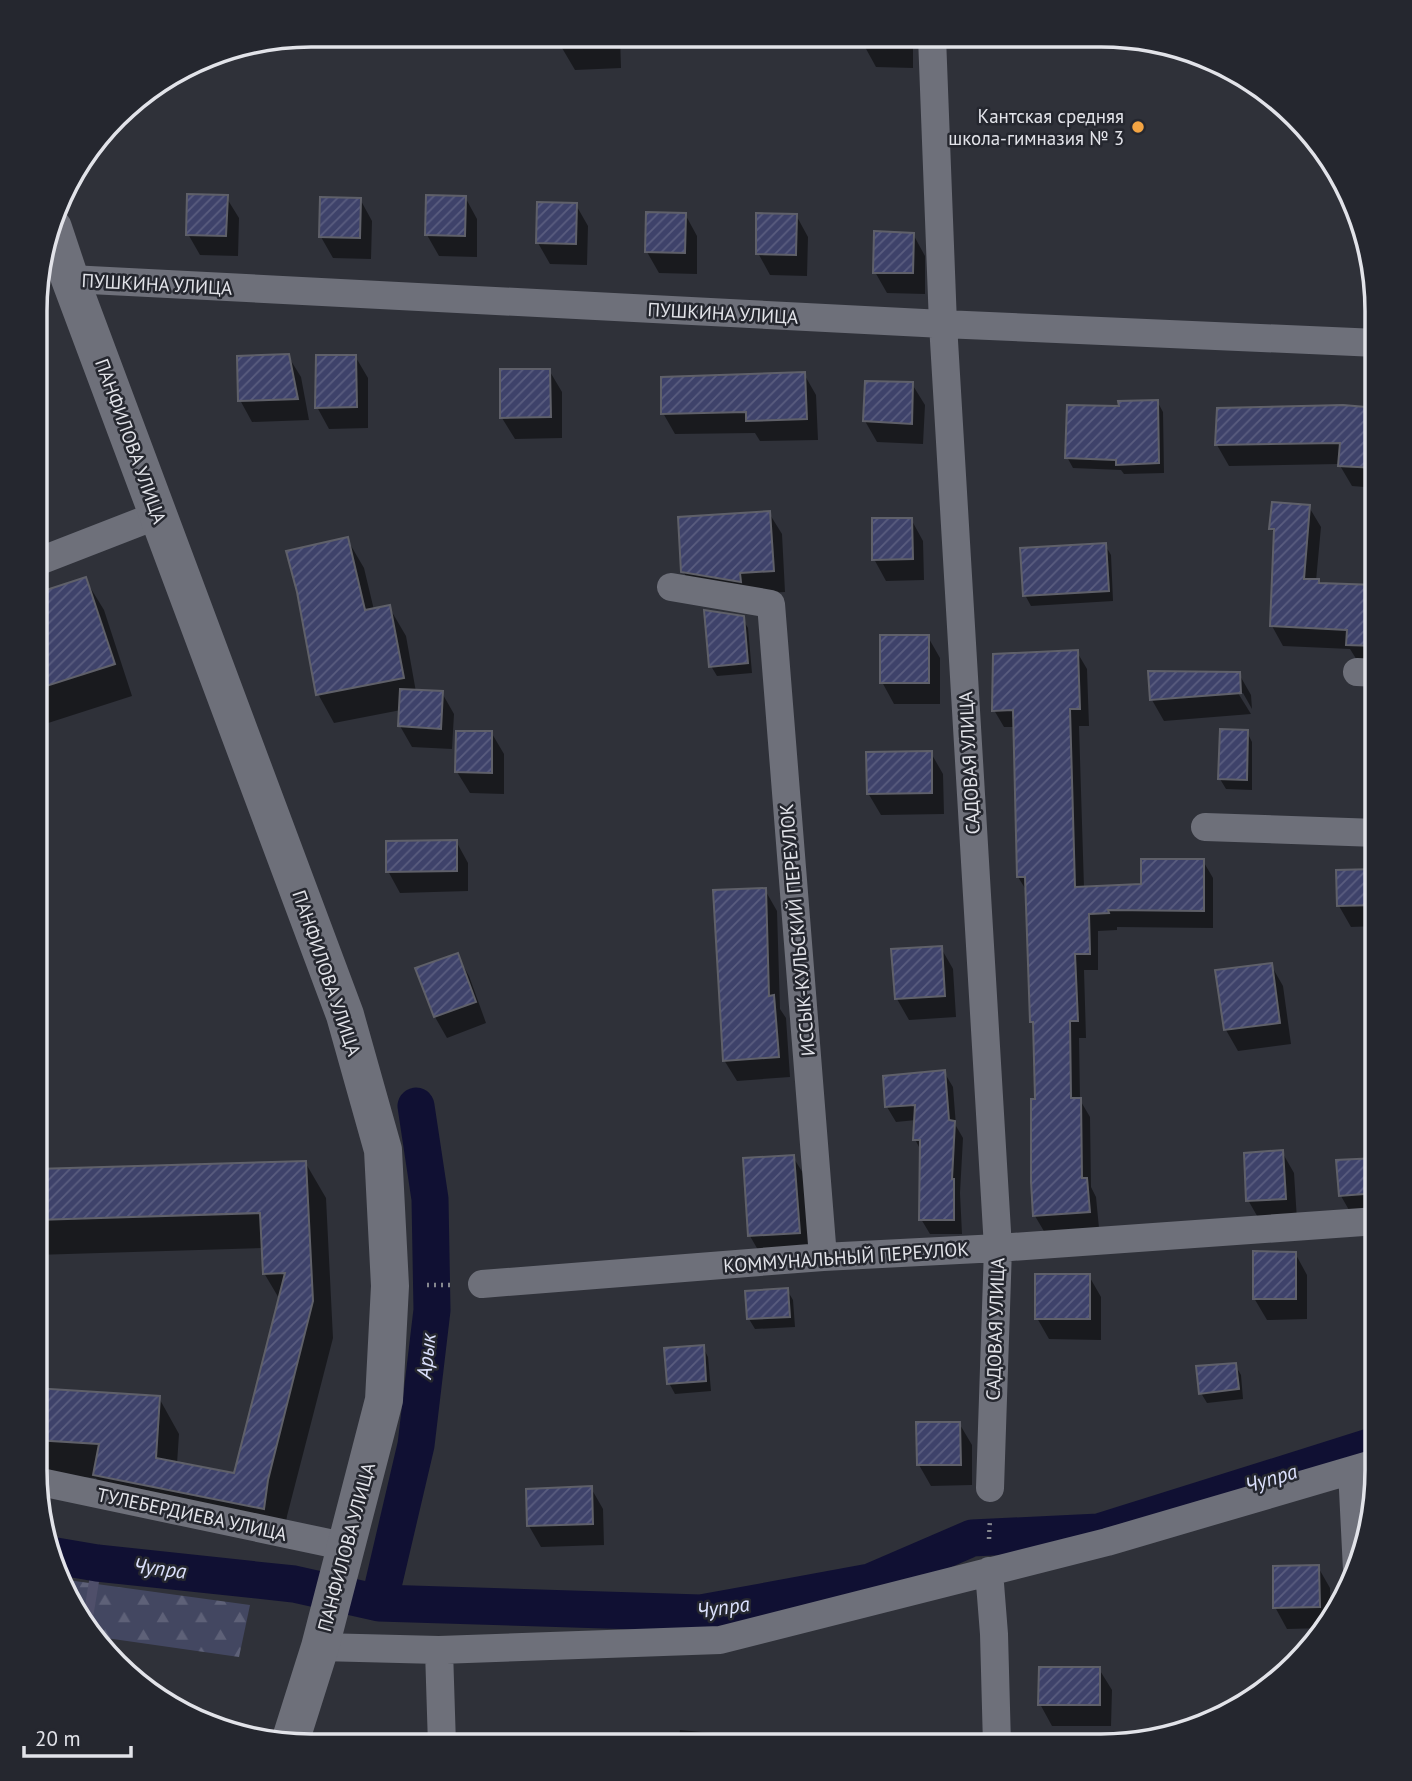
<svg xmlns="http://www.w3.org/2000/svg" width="1412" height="1781" viewBox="0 0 1412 1781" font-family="'PT Sans',sans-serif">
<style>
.forest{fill:url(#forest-firs)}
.shadow{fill:#0007}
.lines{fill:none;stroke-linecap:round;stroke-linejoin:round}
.stream{stroke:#4f4f6a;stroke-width:10}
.canal{stroke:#101033;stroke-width:37}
.building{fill:url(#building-hatch);stroke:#5f6069;stroke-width:2}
.path{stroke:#86888f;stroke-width:4.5;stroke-dasharray:2 5;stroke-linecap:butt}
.street{stroke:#6e707a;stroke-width:28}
.secondary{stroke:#6e707a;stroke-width:38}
.poi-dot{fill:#f3a443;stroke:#25272f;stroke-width:2.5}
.labels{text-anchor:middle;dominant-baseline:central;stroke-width:5;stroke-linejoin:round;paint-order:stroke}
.poi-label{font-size:19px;fill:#e2e3e9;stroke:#25272f;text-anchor:end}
.street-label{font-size:19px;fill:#e2e3e9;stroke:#25272f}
.water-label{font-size:21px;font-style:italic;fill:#dce1fd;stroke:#25272f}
.rim{fill:none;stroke:#e2e3e9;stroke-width:3.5}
</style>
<defs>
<pattern id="forest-firs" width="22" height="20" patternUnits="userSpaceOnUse" patternTransform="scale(1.75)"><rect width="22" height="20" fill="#434761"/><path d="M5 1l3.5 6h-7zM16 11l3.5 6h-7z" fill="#5e6178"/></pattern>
<pattern id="building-hatch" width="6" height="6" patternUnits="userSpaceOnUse" patternTransform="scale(1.75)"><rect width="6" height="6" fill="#3e426a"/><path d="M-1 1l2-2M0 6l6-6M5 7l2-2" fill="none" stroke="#5a5d7f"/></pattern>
</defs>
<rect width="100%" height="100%" fill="#2f3139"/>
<!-- forest -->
<path class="forest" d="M60 1579 250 1605 239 1657 99 1637 72 1608Z"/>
<!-- shadow -->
<path class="shadow" d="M322 35H377V44L328 46Z
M562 36H620L621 68 575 70 562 48Z
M865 37H913V68L876 67 865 47Z
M226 197 239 218 238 256 200 255 188 234Z
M465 197 477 219V257L439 256 427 235Z
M360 199 372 221 371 259 333 258 321 237Z
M576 205 588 226 587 265 550 264 538 243Z
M685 214 697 236V274L659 273 647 252Z
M796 215 808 237 807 276 770 275 758 253Z
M913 234 925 256V294L887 293 875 272Z
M288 356 301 377 309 420 252 422 240 400Z
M355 356 368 378V428L329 429 317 407Z
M37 361 41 367 42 417H37Z
M549 370 562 392V438L515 439 502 418Z
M804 374 816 395 818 440 760 441 755 433 675 434 663 413Z
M912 384 925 405 923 444 877 442 865 421Z
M1157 401 1163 412 1164 473 1124 474 1121 470 1073 468 1067 457 1121 408Z
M1377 409V488L1352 486 1339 464 1229 466 1217 445Z
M1309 507 1321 527 1316 581 1320 585 1377 586V665H1360L1350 649 1283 646 1272 626 1276 536 1271 528Z
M769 513 782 534 785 592 751 594 695 593 683 571Z
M911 519 923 541 924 580 886 581 874 559Z
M347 539 364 568 374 610 389 607 406 636 416 692 442 693 454 714 452 749 412 747 400 726 401 710 334 723 318 694 288 552Z
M1105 545 1111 555 1113 601 1031 606 1025 595Z
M85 579 104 610 132 696 45 724 37 709V594Z
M742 618 748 628 752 673 717 676 711 666Z
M928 637 940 658V704H894L882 682Z
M1077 652 1087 669 1089 726H1079L1084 888 1143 886 1203 861 1213 878V928L1117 927V930L1098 931V970H1084L1086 1038H1079L1080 1100 1090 1117 1091 1187 1096 1197 1099 1228 1045 1233 1035 1216V1028L1032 1022 1028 893 1018 877 1015 727H1004L994 710Z
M1239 674 1251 695 1252 709 1243 693H1238L1251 714 1164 721 1152 700Z
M1373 721H1377V798L1373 792Z
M491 732 504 754V794L470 793 457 772Z
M1247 732 1252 742V790L1226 789 1220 779Z
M931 753 943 774 944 814 881 815 868 793Z
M456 841 468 863V891L400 893 388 871Z
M1377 870V926L1351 927 1339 906 1338 872Z
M765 890 777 911 780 1009 786 1018 790 1077 737 1081 724 1060Z
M941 948 953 969 956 1017 909 1020 897 999Z
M457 955 469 976 486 1023 447 1038 435 1017 417 969Z
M1271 965 1283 986 1291 1044 1238 1051 1226 1030Z
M944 1072 953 1087 956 1126 963 1138 960 1193 962 1234H930L921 1219V1151L915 1139 916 1120 896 1122 887 1107Z
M1282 1152 1294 1173 1297 1220 1260 1221 1248 1200Z
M793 1157 806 1178 811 1254 762 1257 750 1236Z
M1377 1160V1215L1353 1217 1341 1196Z
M305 1162 326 1198 333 1338 287 1516 283 1544 115 1511 96 1478 35 1474V1390L159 1398 179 1434 177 1464 235 1475 280 1300 264 1273 263 1248 35 1255 36 1171Z
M1295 1253 1307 1275V1319L1267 1320 1254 1298Z
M1089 1276 1101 1297V1340L1049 1339 1037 1318Z
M787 1290 793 1300 795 1327 755 1329 749 1319 747 1293Z
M703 1347 708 1357 711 1391 675 1394 669 1383Z
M1235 1365 1241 1375 1243 1399 1207 1403 1201 1393Z
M959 1423 972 1445V1485L931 1486 919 1465Z
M591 1488 603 1509 604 1545 541 1547 529 1526Z
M1318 1567 1330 1588 1331 1623 1326 1628 1287 1629 1275 1607Z
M1099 1669 1112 1690 1111 1726H1052L1040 1704Z
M680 1730 723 1734 730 1745H678Z"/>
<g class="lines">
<!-- stream -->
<path class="stream" d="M87 1624 97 1563"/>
<!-- canal -->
<path class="canal" d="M50 1555 97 1563 294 1584 379 1603 701 1613 870 1582 972 1538 1099 1532 1376 1445
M379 1603 416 1445 432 1310 430 1199 416 1106"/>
</g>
<!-- building -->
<path class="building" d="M187 194 228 195 226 236 186 235Z
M426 195 466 196 465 236 425 235Z
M320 197 361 198 360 238 319 237Z
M537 202 577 203 576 244 536 243Z
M646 212 686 213 685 253 645 252Z
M756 213 797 214 796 255 756 254Z
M874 231 914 233 913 273H873Z
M289 354 298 399 238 401 237 356Z
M316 355H356L357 407 315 408Z
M500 369H550L551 417 500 418Z
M805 372 807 419 746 421V412L661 414V377Z
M865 381 913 382 912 424 863 421Z
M1158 400 1159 463 1116 465V460L1065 458 1067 405 1119 406 1118 401Z
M1343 405 1377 408V468L1338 466 1340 443 1215 445 1217 408Z
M1272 502 1310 505 1304 579H1319V583L1377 585V646L1346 645 1347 630 1270 626 1274 529H1269Z
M770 511 774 571 740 573 741 582 681 572 678 517Z
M872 518H912L913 559 872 560Z
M348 537 365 610 390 605 404 678 316 695 297 592 286 551Z
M1106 543 1109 591 1023 596 1020 548Z
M86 577 115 664 37 689V593Z
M704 610 744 616 748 663 709 667Z
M880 635H929V683H880Z
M1078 650 1080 709H1070L1075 887 1141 884V859H1204V911L1108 910 1109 913 1089 914 1090 954H1075L1078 1021H1070L1071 1098H1081L1082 1178H1087L1090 1212 1033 1216 1031 1182V1099H1035L1033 1022H1030L1025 877H1017L1013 710 992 711 993 654Z
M1148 671 1240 672 1241 693 1150 700Z
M400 689 443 691 441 729 398 726Z
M1220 729 1248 730 1247 780 1218 779Z
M456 731H492V773L455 772Z
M932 751V793L867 794 866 752Z
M457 840V871L386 872V841Z
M1376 869 1377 905 1337 906 1336 870Z
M766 888 769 996 774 995 779 1057 723 1061 713 890Z
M942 946 945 996 895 999 891 949Z
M458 953 476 1002 434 1017 415 968Z
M1272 963 1280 1023 1224 1030 1215 970Z
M945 1070 949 1120 955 1121 952 1179H954V1220H919L920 1140H913L915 1105 885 1107 883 1076Z
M1283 1150 1286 1199 1246 1201 1244 1153Z
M794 1155 800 1233 748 1236 743 1158Z
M1377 1158V1193L1339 1196 1336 1160Z
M306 1161 313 1301 268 1480 264 1509 93 1475 99 1444 35 1440V1388L160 1396 156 1458 234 1473 285 1273 263 1274 260 1213 36 1220V1169Z
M1253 1251 1296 1252V1299H1253Z
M1035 1274H1090V1319H1035Z
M788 1288 790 1317 747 1319 745 1291Z
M704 1345 706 1381 667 1384 664 1348Z
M1236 1363 1239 1389 1199 1394 1196 1366Z
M916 1422H960L961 1465H917Z
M592 1486 593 1524 527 1526 526 1489Z
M1319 1565 1320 1607 1273 1608V1566Z
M1039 1667H1100V1705H1038Z"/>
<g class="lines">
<!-- path -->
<path class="path" d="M427 1285H450
M989 1539 990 1519"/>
<!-- street -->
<path class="street" d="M932 37 943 324 998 1248 990 1488
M70 279 943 324 1377 343
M37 562 158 515
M671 587 771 604 823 1257
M1357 672 1377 673
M1205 827 1377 833
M482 1284 823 1257 998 1248 1377 1221
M1352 1470 1357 1570
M36 1481 348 1547
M989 1571 994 1634 997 1745
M320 1647 439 1650 720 1640 1107 1542 1376 1463
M439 1650 442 1745"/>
<!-- secondary -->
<path class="secondary" d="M53 228 70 279 345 1015 383 1150 390 1286 384 1400 320 1647 289 1745"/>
</g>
<!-- markers -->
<circle class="poi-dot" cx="1138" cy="127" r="7"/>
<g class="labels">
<!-- poi labels -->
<g class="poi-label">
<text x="1124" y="116">Кантская средняя<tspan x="1124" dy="22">школа-гимназия № 3</tspan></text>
</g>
<!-- street labels -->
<g class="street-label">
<text transform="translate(157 284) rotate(3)">ПУШКИНА УЛИЦА</text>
<text transform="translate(723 313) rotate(3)">ПУШКИНА УЛИЦА</text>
<text transform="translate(131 441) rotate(70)">ПАНФИЛОВА УЛИЦА</text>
<text transform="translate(969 763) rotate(-93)">САДОВАЯ УЛИЦА</text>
<text transform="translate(797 930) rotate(-95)">ИССЫК-КУЛЬСКИЙ ПЕРЕУЛОК</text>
<text transform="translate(327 973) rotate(71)">ПАНФИЛОВА УЛИЦА</text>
<text transform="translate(846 1257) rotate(-4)">КОММУНАЛЬНЫЙ ПЕРЕУЛОК</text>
<text transform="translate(995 1329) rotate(-88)">САДОВАЯ УЛИЦА</text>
<text transform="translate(192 1514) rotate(12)">ТУЛЕБЕРДИЕВА УЛИЦА</text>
<text transform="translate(346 1547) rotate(-75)">ПАНФИЛОВА УЛИЦА</text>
</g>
<!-- water labels -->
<g class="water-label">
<text transform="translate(426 1356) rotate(-84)">Арык</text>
<text transform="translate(1271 1478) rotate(-17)">Чупра</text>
<text transform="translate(160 1568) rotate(7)">Чупра</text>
<text transform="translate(723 1607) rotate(-8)">Чупра</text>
</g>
</g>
<!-- crop -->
<path d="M0 0H1412V1781H0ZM311 47H1101A264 264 0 0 1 1365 311V1470A264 264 0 0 1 1101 1734H311A264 264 0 0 1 47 1470V311A264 264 0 0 1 311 47Z" fill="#25272f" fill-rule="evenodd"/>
<path class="rim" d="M311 47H1101A264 264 0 0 1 1365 311V1470A264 264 0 0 1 1101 1734H311A264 264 0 0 1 47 1470V311A264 264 0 0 1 311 47Z"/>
<!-- scale -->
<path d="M24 1746v10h107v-10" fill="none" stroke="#e2e3e9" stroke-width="3.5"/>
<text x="35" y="1746" font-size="21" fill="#e2e3e9" stroke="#25272f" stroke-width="5" paint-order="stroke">20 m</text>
</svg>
